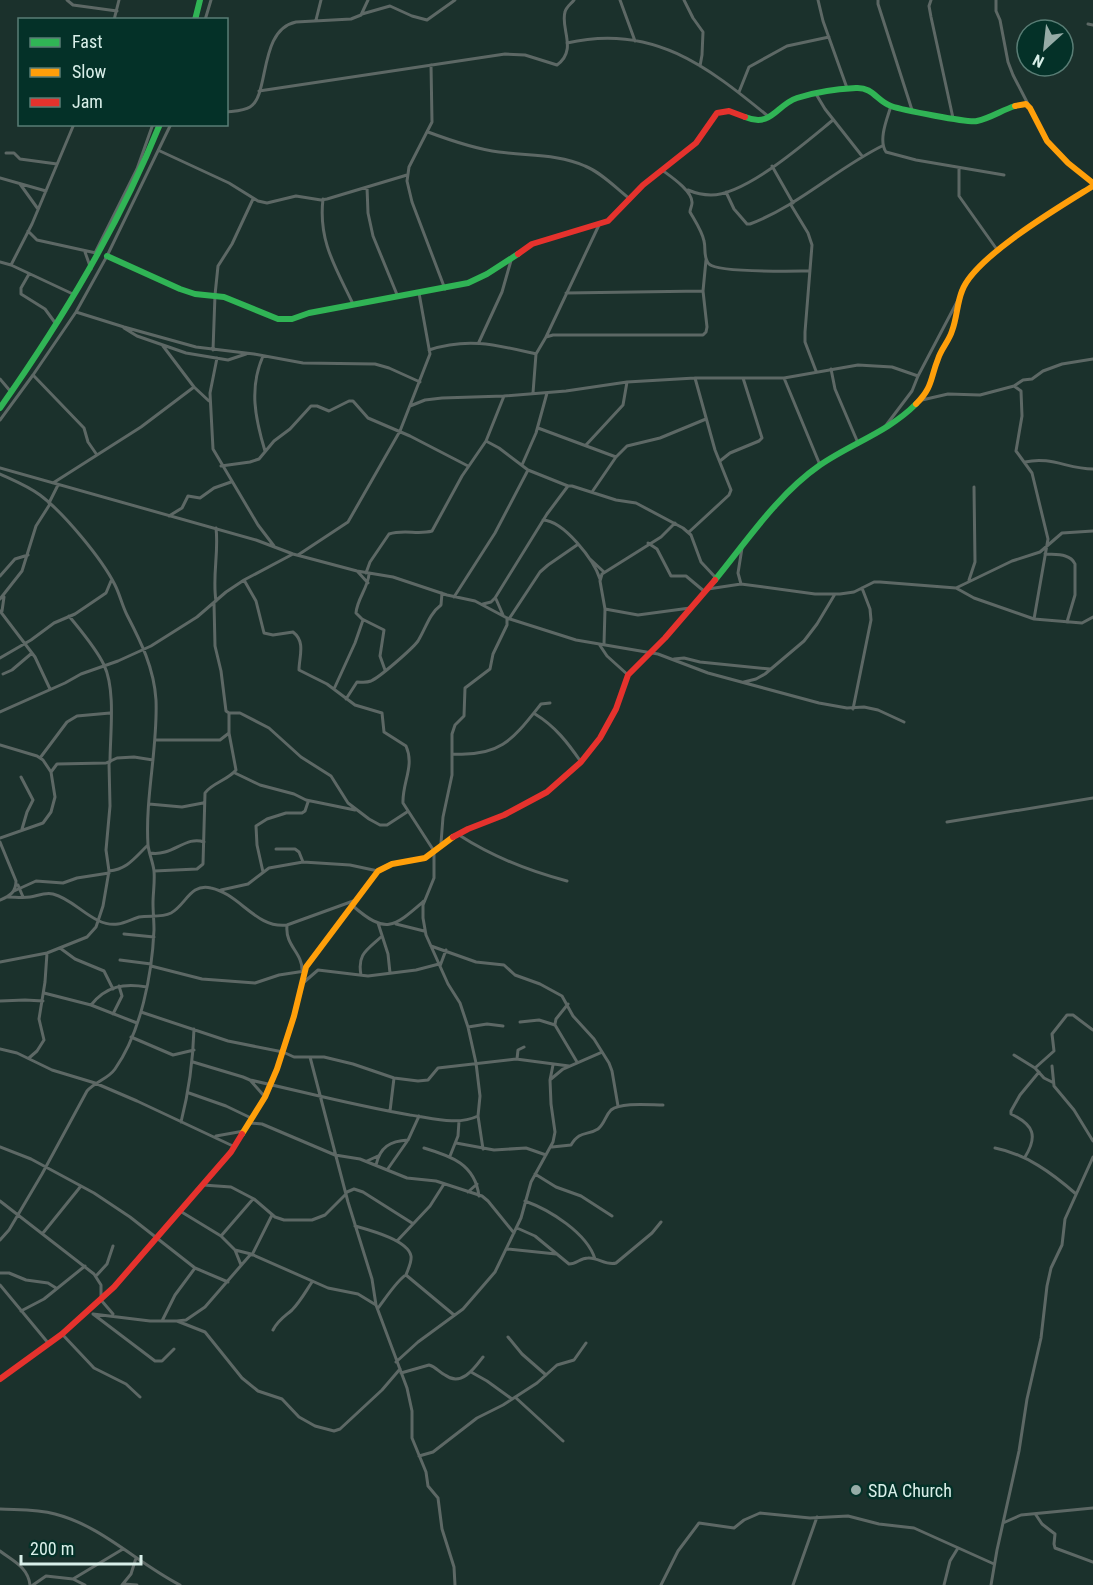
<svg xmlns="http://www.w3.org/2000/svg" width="1093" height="1585" viewBox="0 0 1093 1585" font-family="'Roboto Condensed',sans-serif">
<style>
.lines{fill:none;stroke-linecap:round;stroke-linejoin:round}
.street{stroke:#5d6865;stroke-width:3}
.fast{stroke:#30b455;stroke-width:6}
.slow{stroke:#ff9f0a;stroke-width:6}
.jam{stroke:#e5322d;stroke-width:6}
.poi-dot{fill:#96aca7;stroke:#043128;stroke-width:2}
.labels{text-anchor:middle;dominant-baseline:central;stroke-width:5;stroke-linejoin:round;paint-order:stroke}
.poi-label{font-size:18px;fill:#d9efe9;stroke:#043128;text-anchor:start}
</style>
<rect width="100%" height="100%" fill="#1b312c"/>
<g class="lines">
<!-- street -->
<path class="street" d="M67 0 73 5 117 11
M620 0 635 41
M684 0 693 18 703 32 702 55 700 66
M818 0 823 21 847 88
M878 0V4L912 110
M931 0 929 6 931 17 953 118
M996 0V11L1000 20 1008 62 1013 75 1028 104
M362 14 390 6 412 16 427 20 455 0
M114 20 119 0
M205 20 211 0
M316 20 321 0
M1088 24 1093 25
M567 43C652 23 707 66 769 117
M431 65 432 122 409 167 407 181 412 202 445 289
M259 91 505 54 525 55 557 65C578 50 560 28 565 12 566 7 571 4 574 0
M739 92 749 67 787 46 829 37
M816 94 825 109 862 156
M891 106C887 119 878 140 886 152L916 160 1004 175
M226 112C234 111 244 111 250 107 270 95 258 30 296 22L351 19 361 15 368 0
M428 132C452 141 475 149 499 152 528 156 559 154 585 166 602 173 616 188 630 199
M160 151 229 183 258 201 267 203 296 196 321 200 327 199 407 175
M6 153H14L20 159 57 164
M772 166 793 203
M959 168V196L998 251
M662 170C670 176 693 191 692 203 692 206 690 209 690 212 695 221 702 231 704 241 706 248 703 258 709 264 717 273 793 271 810 271
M0 178 46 191
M20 184 38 209
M367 187 368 213 373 236 398 297
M688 190C695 193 703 195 711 195 746 195 806 142 833 120
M726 192 734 209 747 224H750C798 206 836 169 882 146
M323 199C318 241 336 268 353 304
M791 205 808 233 812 245 805 332V342L816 371
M28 231 37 240 96 253
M85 252 91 269
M95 253 137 169 153 124
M0 262 11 265 75 295
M11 265 32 224 74 124
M29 274 21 288V294L45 309 56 324
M566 293 703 291
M76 312 124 327 196 347 254 354 303 363 375 364 389 368 420 382
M124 328 137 336 186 353 228 360 246 354
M546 337 599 225
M479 342 502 292 512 257
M163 346 194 387 209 401
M213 350 215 295 218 266 232 244 253 199
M429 350C468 337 497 345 536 354
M263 356C249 388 255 418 265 451
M217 358 210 393 213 449 258 525 274 546
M831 369 835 389 858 443
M33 375 84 428 88 442 97 455
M784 378 820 465
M0 379 11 392
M1014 386 1023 380 1032 379 1043 371 1062 364 1093 359
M533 393 536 354 546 337 553 335H703L706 332 707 327 703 291 706 260
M922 400 948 394 980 395 1014 386 1021 391 1022 416 1016 451 1032 473 1048 539 1034 619
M410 406 425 400 442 398 504 396 566 391 627 382 695 378H784L858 365 892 367 918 376
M0 420 33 375 76 312 107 256 171 124
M538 428 616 457
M884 428 912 391 918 376 958 300
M486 441 499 448 528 470 568 486
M586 445 623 405 627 382
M720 461 730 453 759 441 762 438 743 378
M1025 462C1051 456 1068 469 1093 469
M522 465 536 433 547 393
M221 466 250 462 259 459 274 441 290 429 311 406H317L329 411 349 401H353L368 418 410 436 468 466
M0 468 256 540 293 554 357 571 393 577 447 595 475 601 507 618 576 640 658 654 708 673 819 703 847 708 864 707 878 710 904 722
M0 474C13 480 28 486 40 495 64 513 102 559 115 585 120 595 122 605 127 615 141 642 154 668 156 700 158 748 145 796 148 845 149 854 153 862 154 871 155 882 153 893 153 903 153 912 154 921 154 930 152 975 141 1032 115 1069 108 1079 96 1081 87 1091L42 1174 9 1230 0 1240
M53 483 141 427 194 387
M592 492 616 457 627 446 660 438 706 419
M49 503 58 485
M169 516 182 508 188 496 200 498 214 488 231 482
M543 520C564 521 594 560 600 579
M216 528C219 553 212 576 216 601
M689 532 729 495 731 490 715 450 695 378
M648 543 657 549 671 576H686L705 592
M1045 554C1056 555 1070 553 1075 564V595L1067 622
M298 555 348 522 400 431 430 354 419 293
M590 559 604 572
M358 572 368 583
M366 573 370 562 389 534C404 529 418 535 432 531L462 476 486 441 504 396
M369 574C368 588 357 599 356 613L362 619 384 630 380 656 385 670
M0 576 15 559 28 555
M244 580 256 601 264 633 273 635 293 632C306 642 299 657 299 670L327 684 355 705 382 713 384 732 406 746C415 766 402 783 403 803L434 851V878L423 905V918L426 935 448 984 460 1003 468 1027 476 1063 480 1096 478 1116 483 1149
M969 580 975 562 974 487
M741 584 738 573 742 548
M956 588 974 598 1034 619 1082 623 1093 617
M708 589 741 584 815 594H840L854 592 874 582H880L956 588 1012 561 1040 552 1062 533 1093 531
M454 597 495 533 528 470
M0 599 22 571 36 526 50 504
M496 599 503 615
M214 603 215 646 221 671 226 711 229 713H240L269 728 301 757 331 776 348 803 369 819 380 825H387L407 812
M483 604 491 602 495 598 547 514 568 486H572L616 500 636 503 683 528 691 535 701 562 716 578
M605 609 638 615 690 608
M0 611 35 657 50 689
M2 611 4 597
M69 616C81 631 96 648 104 665 116 690 110 735 110 762
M509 619 540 572 548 565 577 545
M599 644 607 656 628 675
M604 644 605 609 600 581 602 574 661 537 675 523
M0 658 31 640 54 623 75 614 106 593 111 581
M674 659 684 658 700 662 770 669
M3 674 12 670 32 653
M744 682 756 679 765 674 804 641 817 624 835 594
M334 689 355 643 363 620
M346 699 357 682C362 682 366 683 371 681 380 677 412 649 418 641 426 628 429 614 441 605L442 593
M853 709 871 620 870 609 862 588
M0 712 65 683 81 674 118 661 151 646 197 617 226 592 244 580 293 554
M535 714C555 726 568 743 581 762
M156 740H220L229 733
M0 745 37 756 43 760 51 772 55 797 51 812 43 823 0 838
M453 754C501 757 513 739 541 704L550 703
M40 758 67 722 77 716 110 713
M51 772 57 764 106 763 117 758 134 757 153 760
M235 773 260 785 294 794 306 800 355 810
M21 777 33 800 27 812 22 829
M149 804 182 807 203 803
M947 822 1093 798
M459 835C493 857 529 871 567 881
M0 842 16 881C16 892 10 896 0 900
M441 843 443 817 452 775V734L455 725 464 716 465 688 490 669 493 654 507 625V618
M276 849H295L299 852 303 862
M150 853C172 857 186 835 204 842
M109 871C128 869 135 857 148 845
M154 871 197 869 203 864 205 793C212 783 228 780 236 770L229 733V713
M263 872 257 845 256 826 267 819 286 813H302L305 811 308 802
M18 885 23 897
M221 890 248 884 269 868 303 862 350 865 378 871
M14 891 36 881 63 883 77 878 109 873
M7 897C15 897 23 898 30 897 37 896 45 892 53 894 75 899 94 928 118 924 125 923 132 919 139 917 150 915 161 918 171 913 186 905 190 883 211 888 240 894 256 929 287 925L356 900
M353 906C386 935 394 927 424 901
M378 923 388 954 390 973
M396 924 424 931
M287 926C285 946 303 953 302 971
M124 934 154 937
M431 946 476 962 504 965 515 975 540 984 562 996 573 1016 594 1039 609 1063 612 1071 618 1106
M60 948 75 959 104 971 113 989
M120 960 151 964
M0 962 47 953 87 937 96 927 103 906 109 871 106 850 110 806 109 763
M151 966 202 979 255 983 279 975 305 971
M440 966 446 950
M361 975C357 954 367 950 381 937
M303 983 318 970 368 976 416 970 439 964
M44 993 91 1005 137 1023
M0 1001 25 1000 43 1001
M91 1005C106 986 124 983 147 987
M141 1012 228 1041 283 1052 294 1057H324L353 1064 394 1078 418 1081 428 1080 438 1068 516 1059 569 1066
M113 1014 122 996 119 986
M520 1022 539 1020 555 1025 577 1062
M555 1024 556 1019 568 1004
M468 1027 487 1024 503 1026
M131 1037 173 1055 194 1050
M0 1049 17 1053 52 1070 95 1083 137 1101 235 1147
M1014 1055 1035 1068 1044 1078 1052 1082
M310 1057 348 1202 372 1279 376 1305
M29 1058 37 1051 44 1040 39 1019 45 982 47 953
M517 1059 518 1050 524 1047
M193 1062 243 1077 250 1080 265 1097
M1052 1066 1054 1086 1074 1110 1093 1141
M1035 1068 1054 1051 1052 1034 1067 1015H1073L1093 1030
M551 1079 563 1069 602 1052
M250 1080C304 1092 356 1106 410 1115 432 1118 457 1126 478 1116
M189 1093 226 1106 251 1118
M390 1111 394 1078
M181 1122C189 1091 193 1061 194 1029
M250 1123 262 1124 335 1155 360 1159 407 1178 436 1181 482 1196 488 1201 514 1233
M216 1136 244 1131
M456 1143 494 1150 526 1148 546 1155
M0 1147 31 1159 94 1193 130 1217 195 1268 228 1282
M552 1147 571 1145C580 1130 587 1136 598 1129 605 1123 605 1116 611 1110 621 1102 650 1105 663 1105
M424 1148C451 1156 475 1164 479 1196
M995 1148C1026 1154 1052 1173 1076 1194
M450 1156 458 1136 459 1121
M1025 1157C1038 1136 1034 1125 1011 1114V1111L1020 1095 1039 1072
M367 1161 378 1156
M376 1165C380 1147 390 1141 408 1140
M387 1170 408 1140 419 1116
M535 1174 556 1187 581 1196 612 1216
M203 1185 231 1187 254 1199 275 1217 284 1220H312L325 1215 346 1194
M347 1192 354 1189 363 1192 412 1223
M468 1192 477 1184
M0 1201 94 1274 101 1285V1300L113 1314
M525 1201C550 1210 587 1233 595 1259
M180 1211 221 1236 235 1250 251 1254 328 1288 358 1294 376 1305 407 1388 412 1411V1438L426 1472 428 1486 438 1498 442 1529 454 1567 455 1585
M355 1226C369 1230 408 1240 411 1256 412 1262 408 1269 406 1275
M517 1228 535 1236 569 1264C577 1264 580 1258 588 1258 598 1257 606 1266 616 1263L652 1233 661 1222
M43 1233 81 1186
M221 1236 253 1199
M397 1241 430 1206 444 1184
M507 1249 556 1254
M235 1250 241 1265
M252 1255 272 1215
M0 1273H9L26 1280 48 1283 56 1288
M96 1276 107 1264 113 1246
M0 1285 49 1344
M378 1308C385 1299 398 1279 406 1275L454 1315
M21 1311 44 1299 85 1266
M93 1314 150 1321H177L186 1320 205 1307 251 1254
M93 1314 155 1361H162L174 1349
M162 1321 175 1295 195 1268
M177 1321 205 1332 242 1378 258 1391 282 1399 299 1417 315 1426 334 1431 340 1429 382 1390 400 1369
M273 1330C278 1320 284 1317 292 1310 300 1302 306 1291 312 1282
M62 1334 94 1368 126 1384 140 1397
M508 1337 522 1354 546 1375
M396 1362 418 1342 463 1309 495 1272 521 1218 531 1182 553 1142 555 1132 551 1104 550 1080 553 1065
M471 1372 487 1381 512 1399
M401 1373 429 1365C436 1367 439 1372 445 1375 461 1387 474 1369 483 1357
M515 1397 563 1441
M419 1456 433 1452 477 1418 503 1405 537 1383 557 1365 574 1360 586 1343
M0 1509C19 1510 37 1509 55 1514 102 1526 137 1563 180 1585
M1036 1515 1042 1524 1055 1534 1054 1544 1055 1548 1093 1562
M1003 1523 1021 1515 1093 1508
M0 1551C13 1561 28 1567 30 1585
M73 1579 85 1585
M123 1584 137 1585
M33 1585 46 1576 73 1579 123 1549
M122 1585 131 1574 136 1558
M661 1585 678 1551 699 1523 734 1528 744 1520 760 1513 810 1518 848 1516 879 1524 914 1528 994 1564
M793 1585 817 1517
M944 1585 950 1561 958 1548
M991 1585 997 1550 1019 1451 1027 1399 1041 1338 1047 1286 1051 1268 1062 1245 1065 1219 1093 1157"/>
<!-- fast -->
<path class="fast" d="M195 20 200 0
M745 117C772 128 776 105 797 98 815 92 837 89 856 88 873 87 877 101 891 106 902 110 968 123 977 121 991 118 1002 110 1015 106
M107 256 180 289 195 294 224 297 278 319H292L309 313 468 283 487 274 518 254
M0 408C64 317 118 227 160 124
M715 580C747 541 777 495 820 465 852 443 888 432 916 404"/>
<!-- slow -->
<path class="slow" d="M1015 106 1026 104 1030 108 1047 141 1068 163 1093 183
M916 404C933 387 930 379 938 359 941 349 949 341 952 331 957 318 957 303 962 291 974 257 1061 206 1093 186
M242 1134 265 1097 277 1069 294 1016 306 967 378 871 392 864 425 858 453 837"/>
<!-- jam -->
<path class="jam" d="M518 254 532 244 608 221 643 185 696 143 717 113 729 111 745 117
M453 837 468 829 504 815 547 792 581 762 600 738 616 709 628 675 665 638 715 580
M0 1379 62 1334 114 1287 231 1152 242 1134"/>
</g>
<!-- markers -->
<circle class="poi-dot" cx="856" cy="1490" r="6"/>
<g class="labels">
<!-- poi labels -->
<g class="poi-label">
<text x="868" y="1490">SDA Church</text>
</g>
</g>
<!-- legend -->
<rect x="18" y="18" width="210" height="108" fill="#043128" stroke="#597d75" stroke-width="1.5"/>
<rect x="30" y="38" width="30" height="9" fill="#30b455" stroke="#597d75" stroke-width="1.5"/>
<text x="72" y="48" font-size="18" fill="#d9efe9">Fast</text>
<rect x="30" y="68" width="30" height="9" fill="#ff9f0a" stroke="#597d75" stroke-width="1.5"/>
<text x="72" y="78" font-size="18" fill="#d9efe9">Slow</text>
<rect x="30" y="98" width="30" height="9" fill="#e5322d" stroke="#597d75" stroke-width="1.5"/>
<text x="72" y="108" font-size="18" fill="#d9efe9">Jam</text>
<!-- north arrow -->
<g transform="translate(1045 48) rotate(207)"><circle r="28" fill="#043128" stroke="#597d75" stroke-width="1.5"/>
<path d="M0-4.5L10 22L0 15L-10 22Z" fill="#96aca7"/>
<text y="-9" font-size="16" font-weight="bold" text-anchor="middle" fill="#d9efe9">N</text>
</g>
<!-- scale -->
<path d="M21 1555v9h120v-9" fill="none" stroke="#d9efe9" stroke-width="3"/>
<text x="30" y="1555" font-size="18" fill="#d9efe9" stroke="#043128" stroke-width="4.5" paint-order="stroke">200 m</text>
</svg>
